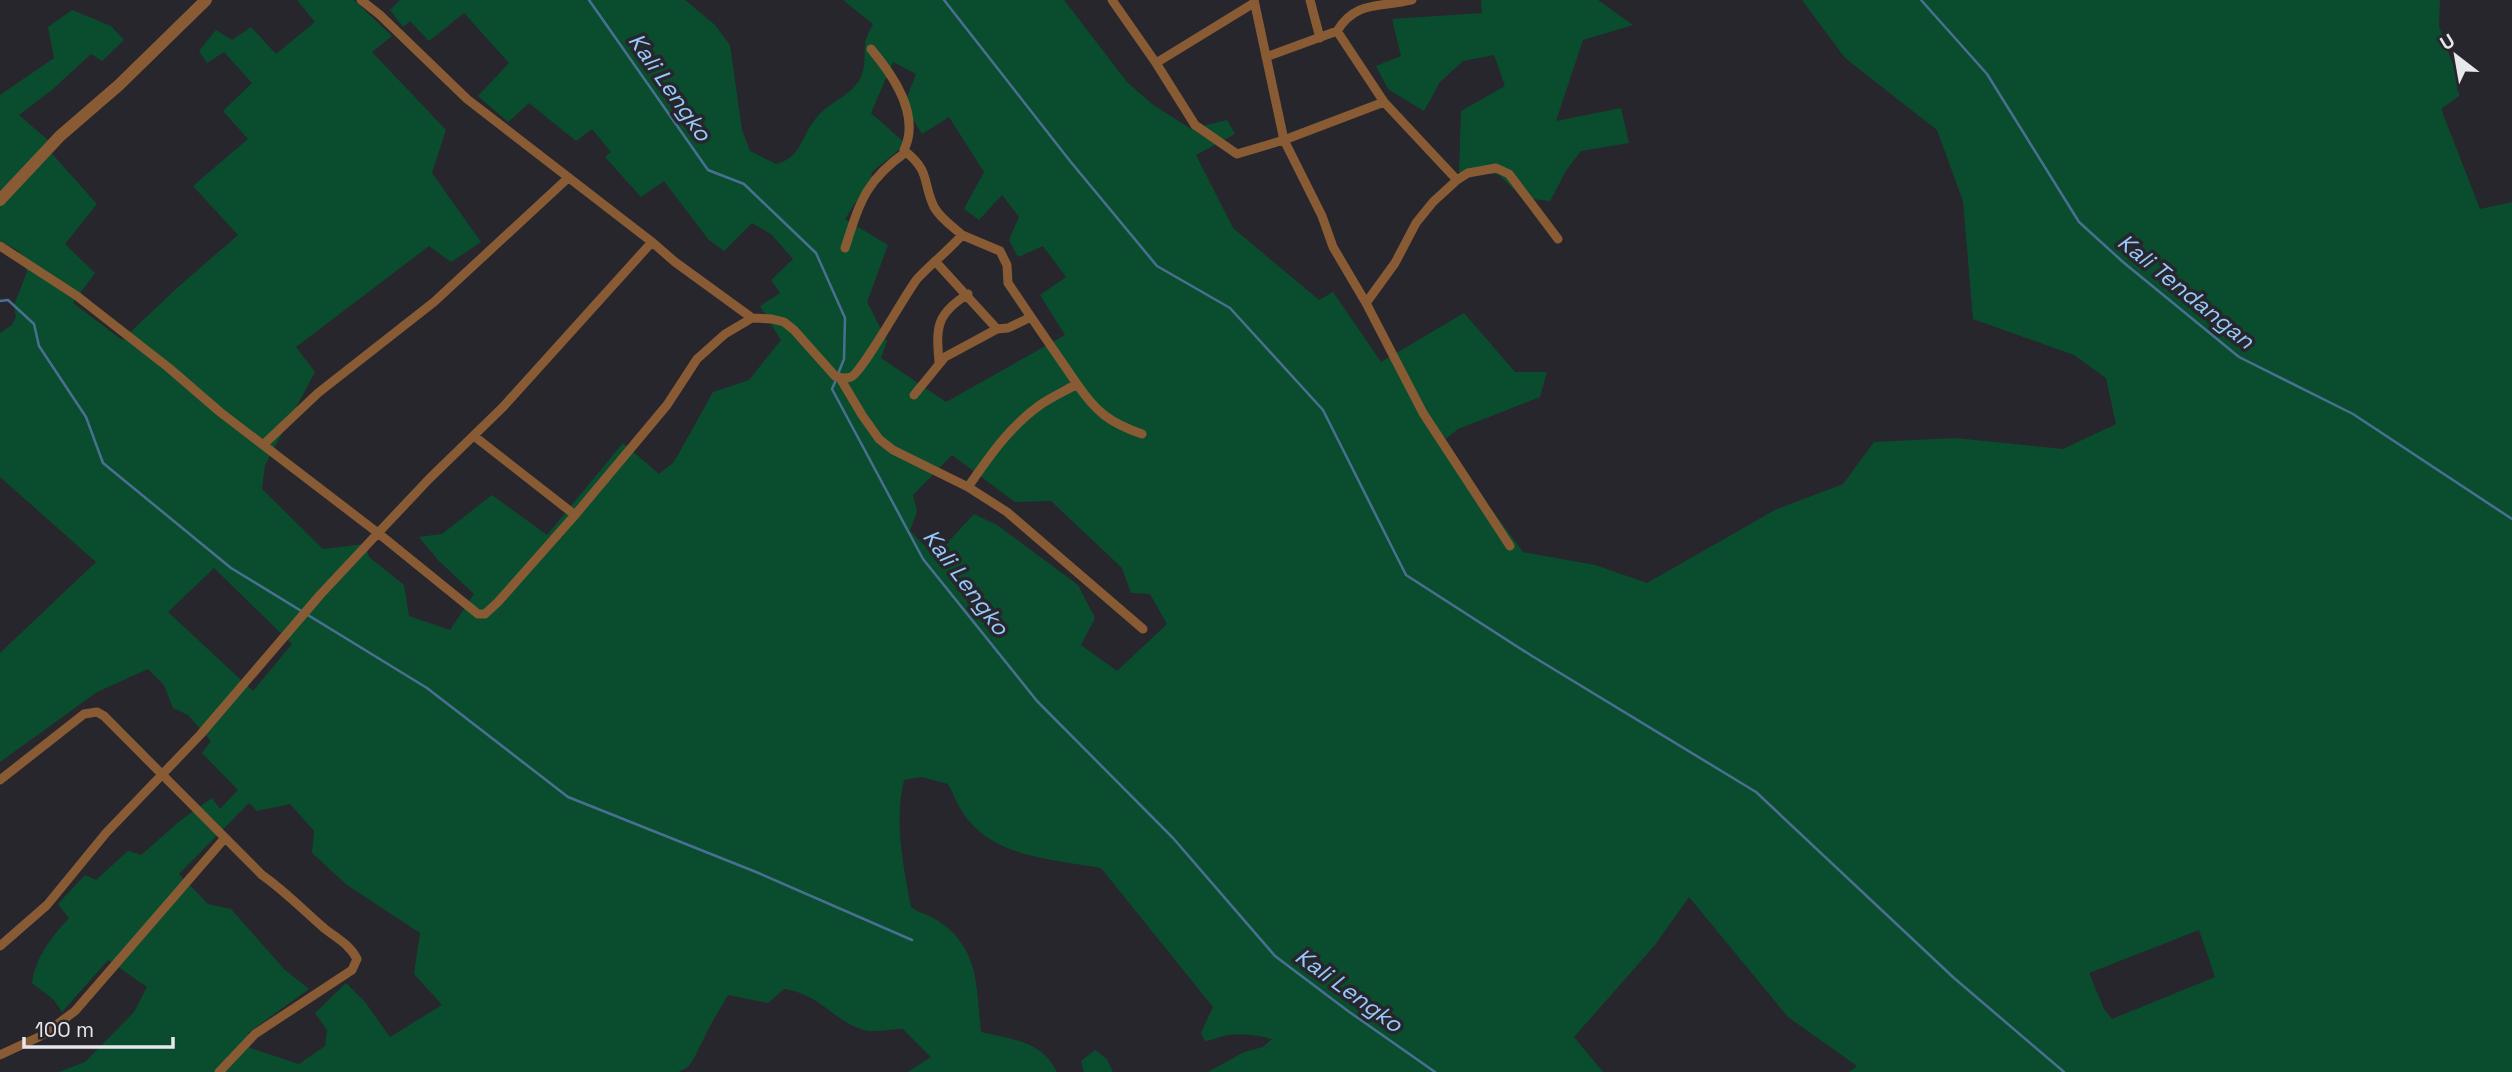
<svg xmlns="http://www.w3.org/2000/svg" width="2512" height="1072" viewBox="0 0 2512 1072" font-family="'Space Grotesk',sans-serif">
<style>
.green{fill:#0a4d2e;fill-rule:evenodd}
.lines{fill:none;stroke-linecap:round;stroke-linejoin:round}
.stream{stroke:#487091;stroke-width:2.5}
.minor{stroke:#895b34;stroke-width:9}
.tertiary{stroke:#895b34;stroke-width:12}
.labels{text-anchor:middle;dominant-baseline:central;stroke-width:7;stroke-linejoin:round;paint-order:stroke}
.water-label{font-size:23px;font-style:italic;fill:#97c9fd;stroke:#27262c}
</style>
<rect width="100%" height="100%" fill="#27262c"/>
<!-- green -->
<path class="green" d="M297 0H354L392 36 372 52 446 130 432 173 481 242 451 262 429 246 296 347 315 372 265 465 262 489 323 549 365 544 369 557 404 585 409 616 450 630 474 594 439 561 419 537 442 534 492 495 547 535 623 443 659 474 674 462 713 392 749 380 781 340 760 306 780 293 771 280 793 259 771 234 752 223 724 251 708 239 664 181 641 197 605 157 611 152 592 129 576 141 529 103 508 122 478 96 509 63 464 13 429 41 410 21 403 27 390 10 400 0H685L715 25 730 45 742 130 750 151 776 164C803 157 800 136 817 117 829 102 853 95 861 77 867 63 863 51 866 39 868 34 871 29 873 24L843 0H1064L1127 82 1152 104 1191 129 1227 120 1235 134 1196 155 1233 228 1319 300 1333 292 1381 362 1464 313 1515 372H1547L1540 397 1458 429 1442 442 1523 552 1595 565 1647 583 1775 510 1843 484 1874 442 1955 438 2063 449 2116 424 2106 378 2074 355 1973 319 1963 201 1937 130 1845 58 1802 0H2440L2439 26 2459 82V96L2441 109 2480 209 2512 202V1072H1849L1857 1066 1788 1017 1689 897 1655 945 1574 1037 1603 1072H1208L1244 1052 1263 1047 1272 1039C1257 1035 1242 1033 1227 1035 1218 1037 1213 1040 1205 1041L1201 1033 1213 1007 1101 868C1054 859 992 858 963 813 957 804 953 793 948 784L922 777 904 780C894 822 903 865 911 907 920 914 931 915 940 922 980 950 976 988 981 1032 1013 1040 1040 1040 1057 1072H908L931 1057 903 1029C891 1029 875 1033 864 1030 833 1021 821 994 784 989L768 1003 728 995 711 1024 693 1060 688 1067 678 1072H59L85 1062 134 1012 147 987 108 960 62 1012 54 1000 32 983C36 956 51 938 69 918L58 904 85 875 96 880 128 851 141 855 181 820 212 798 220 809 238 790 202 753 211 741 188 715 173 708 164 685 148 669 97 692 0 762V653L96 562 0 477V333L12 325 16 317 14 305 27 272 19 251 0 241V95L54 58 48 27 72 10 111 26 124 40 102 61 91 54 53 89 19 115 50 142 45 146 97 204 65 244 95 273 73 303 122 340 177 288 238 235 193 186 248 139 223 111 252 83 224 52 207 63 199 51 216 30 232 40 251 27 276 54 315 22ZM893 62 916 74 904 105 922 134 949 117 984 172 964 209 979 220 1002 195 1019 217 1009 240 1018 257 1043 246 1066 277 1040 295 1065 335 946 402 881 358 887 341 867 302 888 245 845 219 871 178 872 172 906 144 871 113ZM952 455 1015 502 1051 501 1122 568 1131 593 1150 594 1167 624 1117 671 1081 645 1095 618 1078 585 997 525 974 514 935 556 910 531 917 511 913 495ZM214 568 292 644 253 691 168 612ZM249 803 257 811 290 804 314 831 312 853 347 885 420 933 414 974 442 1005 390 1037 365 1002 346 983 315 1013 327 1030 325 1046 299 1064 250 1048 248 1033 309 989 285 970 231 909 208 904 179 874ZM2199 930 2215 977 2112 1019 2104 1009 2089 973Z
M1481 0H1598L1633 25 1583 40 1556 121 1621 108 1629 143 1581 151 1567 169 1550 201 1523 198 1498 174H1459L1461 111 1505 86 1494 55 1463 61 1440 82 1424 111 1388 89 1376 66 1401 56 1392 19 1482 13Z
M1095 1050 1107 1059 1113 1072H1084L1081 1061Z"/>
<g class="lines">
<!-- stream -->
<path class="stream" d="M589 0 708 170 744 184 816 253 845 318 844 359 838 374
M944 0 1070 161 1157 266 1230 308 1323 410 1406 575 1532 656 1756 792 1954 978 2064 1072
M1921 0 1987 74 2079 222 2123 262 2239 357 2353 414 2512 519
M0 301 8 300 34 324 39 346 86 417 103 463 231 568 427 688 568 797 756 872 912 940
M836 380 832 389 923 559 1037 701 1173 838 1275 956 1348 1011 1435 1072"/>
<!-- minor -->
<path class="minor" d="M361 0 380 15 467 99 652 242
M1112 0 1156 63 1254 3
M1254 0 1284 140 1322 216 1333 247 1366 303 1423 413 1510 546
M1310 0 1320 38
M1337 31C1356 0 1379 8 1412 0
M871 49C893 75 921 115 904 150L906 152
M1266 57 1337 31 1384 102 1457 180
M1156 63 1195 125 1237 154 1284 140 1384 102
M0 246 77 296 169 368 220 412 378 533 429 479 503 407 652 242 675 262 752 318 772 319 784 322 794 330 835 376C840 378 845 379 851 377 863 371 904 296 917 279 932 263 948 251 962 235L1000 251 1007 265 1008 283 1031 317 1008 328 997 329 945 357 914 395
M845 248C860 202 865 181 906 152 931 172 922 182 934 207 940 218 953 227 962 235
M935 261 997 329
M1366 303 1395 263 1416 223 1433 202 1457 180 1468 173 1496 168 1509 174 1558 239
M939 362C936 327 936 314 968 294
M840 378 862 415 879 439 893 450 968 487 1007 512 1143 629
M1077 384C1096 412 1110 423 1142 434
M474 436 575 515
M263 445 318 393 434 302 568 178
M968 487C989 457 1009 427 1040 405 1051 397 1065 391 1077 384L1031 317
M0 780 84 714 97 712 104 716 262 875C285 891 304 911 325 929 337 938 350 945 357 959L352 970 255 1034 219 1072
M0 946 47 905 106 833 200 735 320 595 378 533 478 614H485L498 602 575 515 667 405 697 359 725 334 752 318
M0 1055 43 1035 75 1011 224 839"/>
<!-- tertiary -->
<path class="tertiary" d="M0 200 60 136 119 85 206 0"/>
</g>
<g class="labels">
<!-- water labels -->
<g class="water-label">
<text transform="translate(670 87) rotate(55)">Kali Lengko</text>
<text transform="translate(2186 291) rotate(39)">Kali Tendangan</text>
<text transform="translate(966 582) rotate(53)">Kali Lengko</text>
<text transform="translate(1349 990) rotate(36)">Kali Lengko</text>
</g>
</g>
<!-- north arrow -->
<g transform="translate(2456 56) rotate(329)" stroke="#27262c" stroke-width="5" paint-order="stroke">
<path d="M0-5L12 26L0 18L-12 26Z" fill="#e8e7eb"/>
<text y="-10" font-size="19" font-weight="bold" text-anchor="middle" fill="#e8e7eb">U</text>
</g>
<!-- scale -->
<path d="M24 1037v10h149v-10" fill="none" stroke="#e8e7eb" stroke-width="3.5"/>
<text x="35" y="1037" font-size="21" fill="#e8e7eb" stroke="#27262c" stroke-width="5" paint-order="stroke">100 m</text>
</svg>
